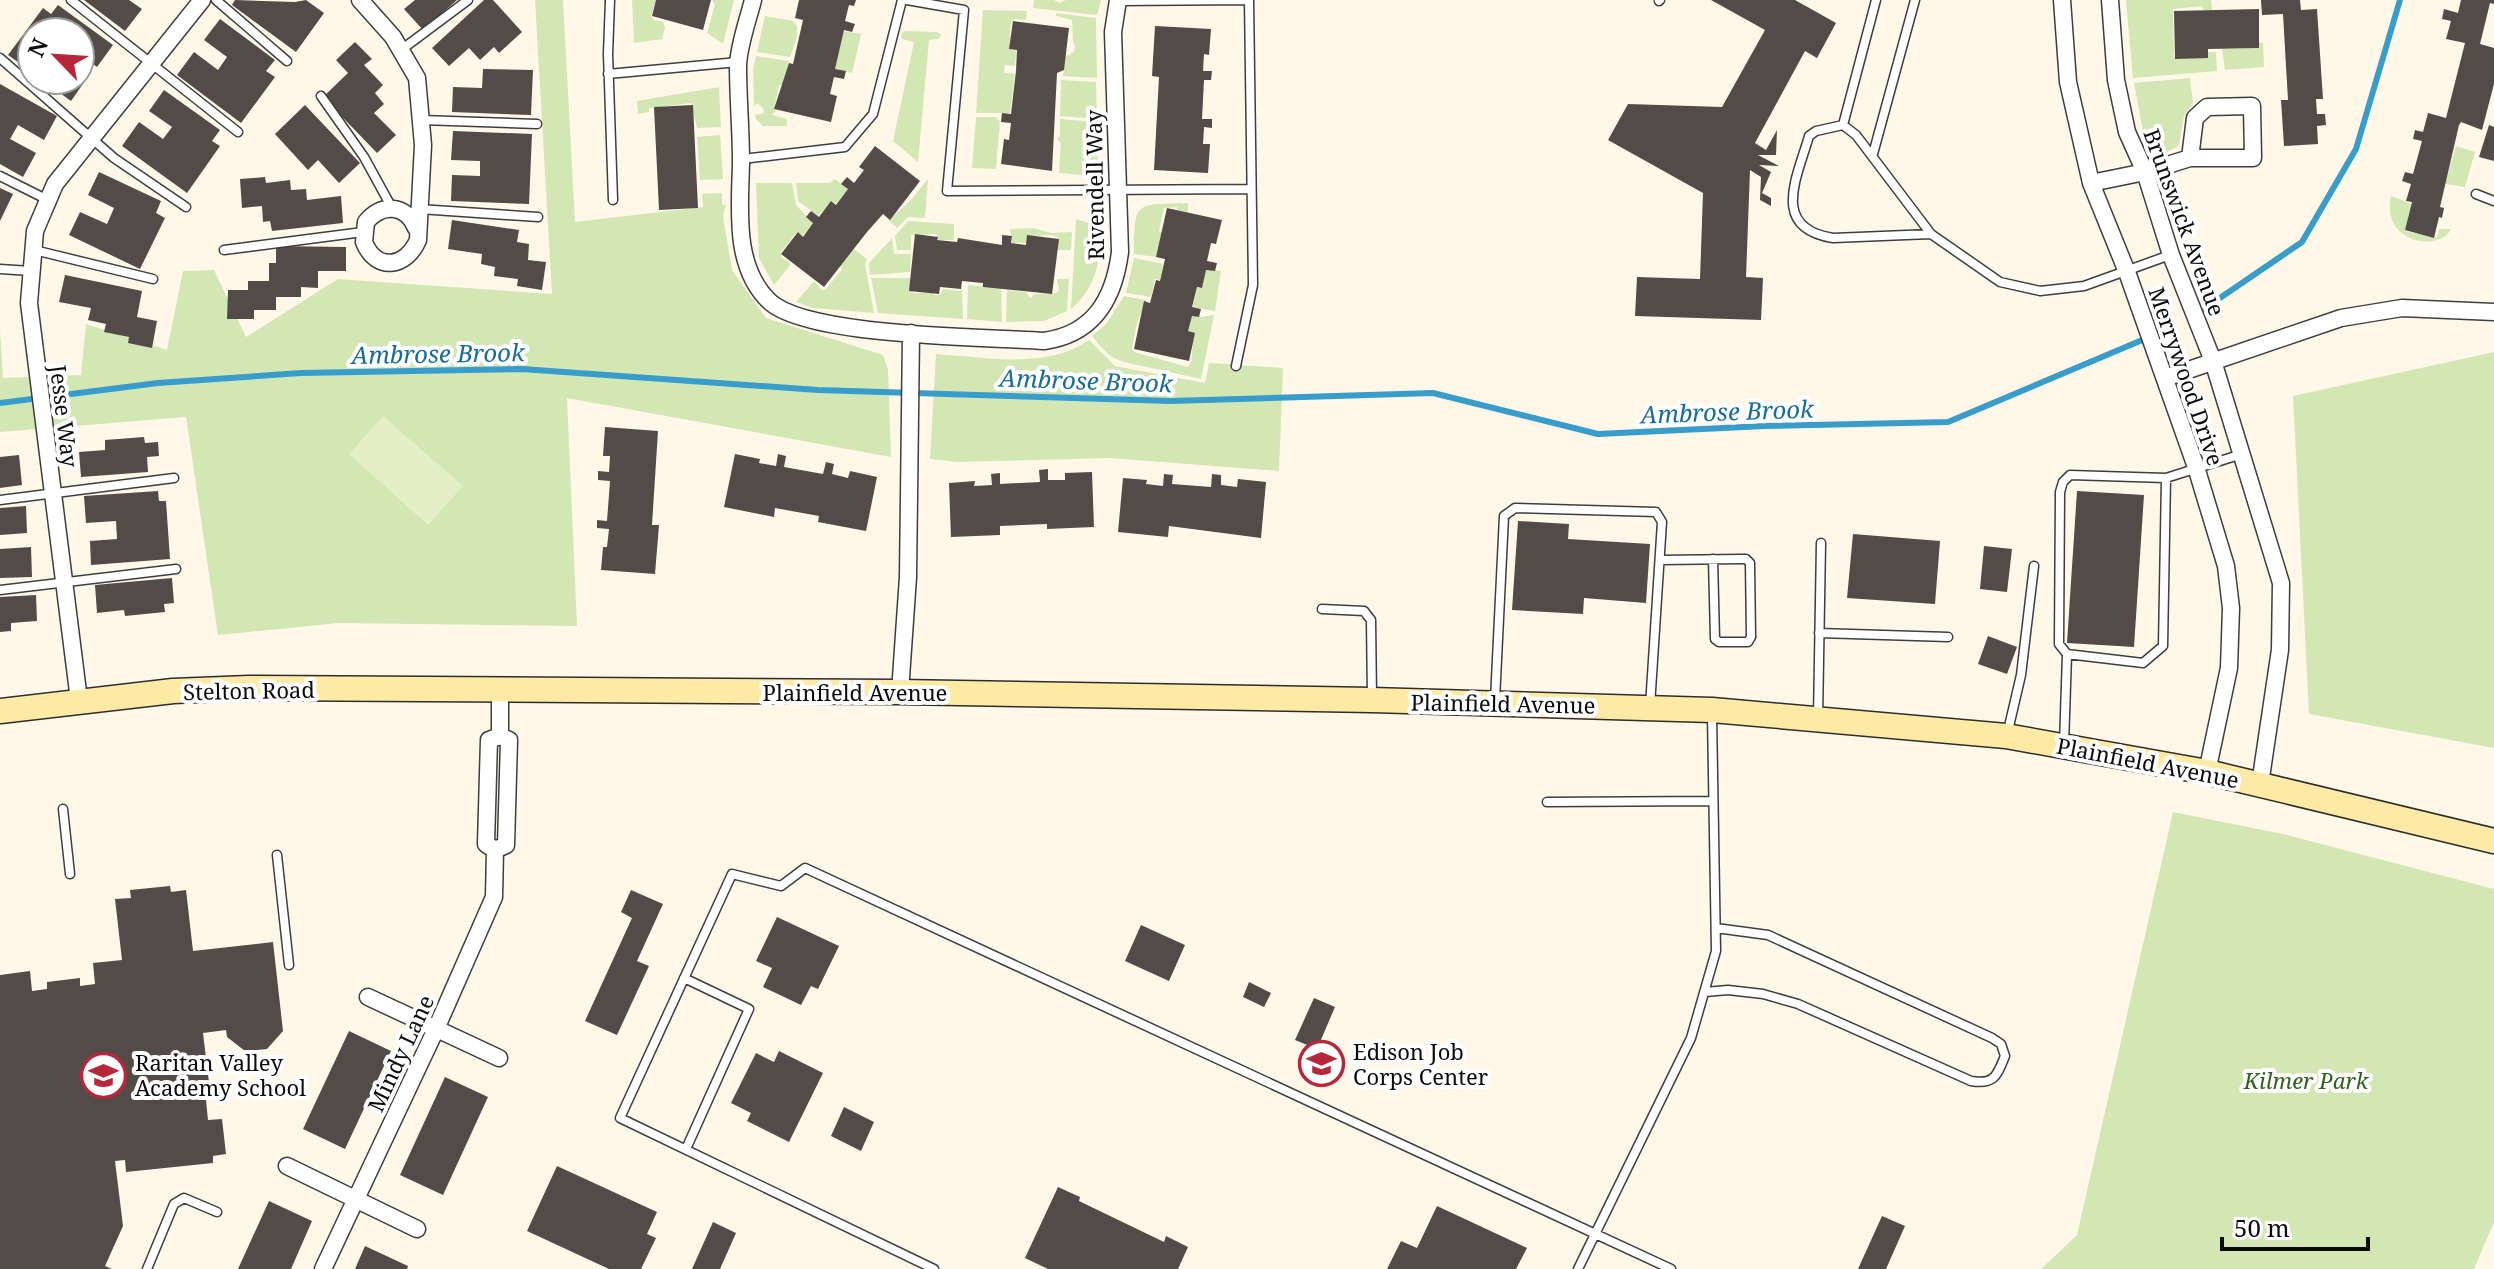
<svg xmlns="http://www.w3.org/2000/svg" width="2494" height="1269" viewBox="0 0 2494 1269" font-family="'Noto Serif',serif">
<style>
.green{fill:#d3e7b4}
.pitch{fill:#e4efc6}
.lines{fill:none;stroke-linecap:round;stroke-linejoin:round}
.stream{stroke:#389dca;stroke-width:6}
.building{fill:#534b47}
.service-casing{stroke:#3e3e3e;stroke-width:11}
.minor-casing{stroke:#3e3e3e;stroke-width:19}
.secondary-casing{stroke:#2d2d2d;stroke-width:27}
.service{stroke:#fff;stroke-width:8}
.minor{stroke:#fff;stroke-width:16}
.secondary{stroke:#fdeba5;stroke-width:24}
.labels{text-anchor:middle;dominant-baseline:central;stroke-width:8;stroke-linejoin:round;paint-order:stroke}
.street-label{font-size:22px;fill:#0b0b0b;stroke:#fff}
.poi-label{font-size:22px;fill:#0b0b0b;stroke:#fff;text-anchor:start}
.park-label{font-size:22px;font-style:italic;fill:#31601d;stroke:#fff}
.water-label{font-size:24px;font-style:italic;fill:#186c98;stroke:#fff}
</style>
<rect width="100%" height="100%" fill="#fff8e9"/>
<!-- green -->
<path class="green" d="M535 0H563L575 222 703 207 702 194 722 193V205H726L723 216 732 270 766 318 883 355 888 369 891 457 567 398 577 626 339 623 218 635 186 417 0 432V330L3 378 81 375 86 324 167 350 183 271 214 270 246 337 338 279 552 294Z
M632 0H656L651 16 654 20 663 22 665 27 662 39 634 43Z
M712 0H734L723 44 707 33 715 5Z
M1034 0H1054L1059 3 1066 0H1101L1097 15 1033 8Z
M2126 0H2211L2212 10H2203L2202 6 2173 9 2174 58H2207L2208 52H2216L2217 71 2133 78Z
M983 10 1027 11 1026 20 1014 19 1011 22 1009 49 1016 51 1015 66 1005 65 1004 73 1015 74 1010 113H976Z
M1056 13 1096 18 1097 78 1063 76 1065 57 1074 52 1075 46 1073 41 1072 20 1056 16Z
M765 16 793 21 797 26V37L790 57 757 52Z
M843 31 861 34 852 73 835 69Z
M905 31 937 32 941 35 939 39 929 40 918 162 893 141 914 42 902 39 901 34Z
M2259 42 2263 43 2264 67 2225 70 2222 49 2259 48Z
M756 56 789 61 784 85H779L774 109 776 110 772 115 787 119V126H763L756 119 754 112 756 115 764 113 763 108 757 103 754 107 753 69Z
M2190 78 2193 103 2184 116 2179 145C2168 153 2157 158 2146 148L2134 83Z
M1061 80 1096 82 1097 119 1060 116Z
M719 87 721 127 697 128 691 103 649 108V112L638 114 637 101Z
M976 117H995L1000 121 996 169 972 168Z
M1060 119 1097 122 1098 176 1059 173 1061 143 1057 139 1060 136Z
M720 135 723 179 700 180 697 137Z
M2456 146 2475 152 2465 187 2445 184Z
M835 179 848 189 836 204 832 201 818 216 798 201 796 183H829Z
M928 179 925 218 908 217 897 228 888 220 909 202Z
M756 183H792L796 205 813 223 801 238 797 232 781 252V257L791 264 774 285 759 258Z
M2391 196 2411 204 2405 231 2437 238 2439 229H2451C2440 253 2380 243 2391 196Z
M1188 203V212L1177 210V207L1164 208 1159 231 1164 233 1163 258 1134 254C1134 199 1136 205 1188 203Z
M1076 219 1099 226C1102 259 1097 287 1071 309Z
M908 221 954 224V240H937V234L911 235V250H897L895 236Z
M1033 228 1051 233 1072 232 1071 250H1057L1058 237 1052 235 1029 236 1028 243H1012L1010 229Z
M892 238 894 254H911L910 272 870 275 869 263Z
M854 249 867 259 865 264 874 313 813 308 796 302 814 281 822 290 826 289 842 269 840 266Z
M1134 258 1163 264 1160 280 1155 279 1151 297 1126 293Z
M1205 269 1221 271 1215 311 1193 307 1197 288H1202Z
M871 278H911L913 293H933V295H940L943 289 960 291 962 288 963 319 878 313Z
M1057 279H1069L1067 311 1044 321 1006 322 1007 290 1026 292 1030 298 1035 294 1056 293 1059 290Z
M968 285 1001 288 1002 322 967 319Z
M1124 296 1146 300 1137 323 1132 348 1134 352 1188 367 1191 362 1194 333H1187L1190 315 1201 317 1214 315 1201 379 1124 362C1109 358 1102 348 1092 336L1107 323Z
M1089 340 1115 366 1205 383 1209 363 1283 368 1279 471 1110 458 957 462 930 459 936 354C986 357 1046 370 1089 340Z
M2494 352V748L2309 714 2293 396Z
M2173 812 2283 834 2494 889V1222L2474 1269H2041L2077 1235Z"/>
<!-- pitch -->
<path class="pitch" d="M383 416 463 486 428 525 349 454Z"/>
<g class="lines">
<!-- stream -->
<path class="stream" d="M2195 315 2302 242 2356 149 2400 0
M0 403 158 383 301 373 522 369 818 390 1171 401 1433 393 1598 434 1765 426 1948 422 2147 338"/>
</g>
<!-- building -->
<path class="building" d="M84 0H129L142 9 125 31Z
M235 0 295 2 306 0 324 13 296 52 232 5Z
M415 0H457L423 30 404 9Z
M484 0H493L522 32 499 53 494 47 480 60 469 48 449 66 432 48Z
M656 0H711L703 30 652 16Z
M799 0H856L854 6 849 5 845 21 855 24 852 32 844 30 835 69 846 71 844 79 834 77 830 94 837 96 831 122 774 109 789 63 793 64 803 20 795 18Z
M1711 0H1795L1836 23 1817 58 1805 51 1755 143 1766 150 1777 130 1776 155H1758L1779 166 1759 165 1771 172 1762 193 1771 198V206L1760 200 1761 177 1750 170 1746 277 1763 278 1761 320 1635 316 1637 277 1700 279 1703 193 1608 140 1628 104 1722 107 1765 30Z
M2261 0H2300L2301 10 2317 9 2323 99H2316L2317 114H2325L2326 125 2317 126 2318 144 2284 146 2281 100H2288L2283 14 2262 15Z
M2461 0H2494V4L2490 3 2480 44 2494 48V84L2482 130 2461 122 2459 125 2440 207 2444 208 2442 218 2439 217 2434 238 2405 230 2412 202 2406 201 2411 184 2402 181 2405 172 2413 174 2422 141 2413 139 2415 130 2423 132 2428 113 2446 118 2465 43 2446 39 2451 21 2442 19 2444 9 2458 13Z
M58 5 113 45 97 67 80 55V32H32V72L8 55 43 8 51 14Z
M2259 9V48L2208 49V58L2175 59 2174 11Z
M220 19 275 60 266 71 275 77 241 123 177 75 194 52 218 70 227 57 204 40Z
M1013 21 1069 28 1064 70 1057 73 1052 171 1001 164 1004 139 1009 140 1011 123 1001 122 1002 113 1011 114 1016 71 1017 50 1009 49Z
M1155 26 1211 29 1209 55 1204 54 1203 71H1212L1211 80H1204L1202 119H1212V128L1204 127 1203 144H1210L1208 173 1154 170 1159 77 1152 76Z
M355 42 372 59 364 65 383 85 375 93 384 104 374 113 396 135 377 153 323 97 348 73 336 60Z
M483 69 533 70 531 115 452 112 453 87 482 88Z
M80 73 87 78 71 101 42 80H80Z
M0 84 57 116 44 140 18 125 10 139 36 153 23 177 0 164Z
M164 90 220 130 212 141 220 146 187 193 122 146 139 122 163 139 172 127 149 111Z
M305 105 360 163 339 183 318 160 308 170 275 134Z
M693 105 698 208 659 210 654 107Z
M2489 125 2494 127V161L2479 157Z
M453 131 532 134 529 204 451 201 452 175 480 176V161L451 160Z
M875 146 920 181 890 220 883 214 867 232 824 287 781 254 798 232 803 237 813 223 806 217 811 211 819 217 831 201 836 205 848 189 841 184 847 177 854 183 864 170 859 167Z
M99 172 161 201 156 213 165 218 140 269 69 235 80 212 107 224 114 208 88 195Z
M265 177 266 183 290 180 291 190 306 189 307 200 341 196 343 223 272 231 270 221 263 222 262 206 242 208 240 179Z
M0 188 13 194 0 221Z
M1167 208 1222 220 1216 244 1211 243 1207 261 1217 263 1215 271 1206 270 1202 288 1197 287 1192 307 1201 309 1199 317 1192 316 1188 331 1195 333 1189 361 1134 349 1144 301 1150 303 1156 280 1160 281 1165 259 1156 257Z
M452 220 519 230 517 242 529 244 528 260 546 262 542 290 517 286 518 279 494 276 495 267 481 264 482 254 448 249Z
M915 234 938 237 937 240 957 242 958 238 1002 245V235L1012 236 1011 243 1026 245 1027 235 1059 239 1052 294 983 287V283L962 281 961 289 940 287 939 294 909 291Z
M276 246 346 247V271H318V288L301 287V297H276V310H254V319H227L228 290H248V281H269V263H276Z
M65 275 142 291 137 317 157 321 152 348 128 343 129 337 104 332 106 324 88 320 91 308 59 302Z
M605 427 658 431 652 525H659L655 574 601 570 603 547H607L609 529 597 528V520L607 521 610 481 598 480V471L609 472 610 456H603Z
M144 437 145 443 158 442 159 456 147 457 148 472 81 477 79 452 105 450V440Z
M735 454 760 459 759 463 776 466 778 454 786 456 784 467 823 474 826 462 834 464 832 474 848 478 850 471 877 477 866 531 818 522 819 516 775 508 774 517 724 507Z
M19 455 22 485 0 488V457Z
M1048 469V480H1065V473L1092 472 1094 527 1047 529V524L1000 526V535L951 537 949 483 975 481 974 486 992 485 991 474 1000 473V484L1040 482 1039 470Z
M1164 474 1173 475 1172 484 1211 487 1212 474 1221 475V485L1237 487 1238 479 1266 482 1261 538 1169 526 1168 537 1118 532 1123 478 1147 480 1146 484 1163 486Z
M158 491 159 501H166L170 559 91 565 90 541 117 539 116 521 86 523 84 496Z
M2077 491 2144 495 2134 647 2067 643Z
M26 506 27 533 0 535V508Z
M1518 521 1569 524 1568 539 1650 544 1646 603 1584 598 1583 614 1512 610Z
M1853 534 1940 541 1935 604 1847 598Z
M1984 546 2012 549 2007 592 1980 589Z
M31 547 32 577 0 578V549Z
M172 578 174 603 164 604 165 612 125 616 124 610 97 613 95 585Z
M36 595 37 621 11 623V631L0 632V597Z
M1988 636 2017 647 2007 674 1978 664Z
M170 886 171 892 186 890 193 951 273 942 283 1031 267 1049 245 1051 227 1037 226 1030 203 1033 211 1099 206 1100 208 1120 222 1119 226 1154 213 1156V1163L126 1172 125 1160 115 1161 123 1226 105 1266 112 1269H0V975L30 971 32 991 47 989V982L80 978V986L95 984 93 963 122 960 115 899 131 898 130 890Z
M631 890 663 904 637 961 649 966 617 1035 585 1021 632 918 621 912Z
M777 917 839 946 818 989 811 986 801 1005 763 987 772 968 756 961Z
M1141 925 1185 945 1169 981 1125 961Z
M1249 982 1271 993 1264 1007 1243 997Z
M1314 998 1335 1007 1317 1049 1295 1040Z
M349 1031 391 1051 345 1149 303 1129Z
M779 1051 823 1073 789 1142 747 1121 751 1113 731 1103 756 1053 774 1062Z
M445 1077 488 1097 443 1195 400 1175Z
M844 1107 874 1122 861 1151 831 1136Z
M557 1166 657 1212 647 1234 656 1238 641 1269H609L527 1231Z
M1058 1187 1080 1197 1079 1201 1164 1242 1166 1236 1188 1247 1178 1269H1048L1025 1258Z
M269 1201 312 1221 291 1269H238Z
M1437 1206 1527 1248 1516 1269H1387L1401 1241 1417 1248Z
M1882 1216 1905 1226 1886 1269H1858Z
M713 1222 736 1233 720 1269H692Z
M365 1246 408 1266 407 1269H355Z"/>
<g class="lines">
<defs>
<path id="service" d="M71 0 238 132
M216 0 287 61
M610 0 608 54 613 200
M907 0 964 10 947 191 1251 189
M1118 1 1249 0
M1659 1 1660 0
M401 50 468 0
M0 58 114 158 186 207
M608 74 738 62
M321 96 364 157 392 208
M421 120 537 124
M1843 125 1876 0
M1873 154 1915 0
M742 159 845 147 873 114 902 0
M0 176 48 200
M2476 194 2494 201
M419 209 538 217
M1931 234 1833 238C1770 228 1797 178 1809 136L1816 131 1843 125 1856 135 1931 234 2000 282 2040 291 2084 286 2170 255
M34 250 153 279
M224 250 363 232
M0 269 31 271
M1236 366 1253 285 1249 0
M2070 475 2166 478 2163 646 2143 663 2067 654 2059 644 2060 492 2063 482Z
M2166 478 2242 454
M0 500 174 478
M1660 560 1742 559H1746L1750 563 1751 637 1748 642H1719L1715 639 1713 559
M0 590 176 569
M1322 609 1364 611 1371 620 1372 698
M1819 633 1948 637
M1495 700 1504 516 1515 508 1656 512 1662 522 1650 706
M1818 718 1821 543
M2007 735 2021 675 2034 566
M2064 745 2067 654
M1547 802 1713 801
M63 809 70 874
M277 855 289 965
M684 978 749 1009 686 1149
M1705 992 1728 990 1763 994 1798 1004 1971 1081C1995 1085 1997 1075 2005 1056L2001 1044 1992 1038 1768 935 1716 928
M147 1269 174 1204 184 1198 217 1212
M934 1269 620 1118 732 874 781 886 805 868 1671 1269
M1578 1269 1691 1038 1716 951 1712 715"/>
<path id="minor" d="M360 0 393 37 417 78 423 145 418 240C406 268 376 272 364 242L366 222C382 203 406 204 416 228
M753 0C748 20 739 44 738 65 738 98 741 130 741 163 740 208 733 266 769 301 806 337 988 337 1044 341 1094 334 1114 299 1120 252L1113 32 1118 0
M2062 0 2068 82 2091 183 2127 272 2196 467 2226 566 2231 608 2229 668 2207 772
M2110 0 2116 80 2127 132 2145 172 2171 255 2213 361 2281 583 2280 650 2260 784
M2091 183 2145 172 2190 158H2253L2252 106 2207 107 2195 118 2190 158
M2165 378 2341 318 2402 308 2494 312
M900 692 908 577 911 333
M79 700 29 303 35 231 55 184 202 0
M500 736V691
M495 850 486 844 489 740 500 736
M495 850 506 845 509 740 500 736
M368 997 499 1058
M287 1166 417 1229
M323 1269 436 1029 494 897 495 850"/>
<path id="secondary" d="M0 711 173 691 249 688 900 692 1372 700 1712 710 2006 736 2207 772 2494 841"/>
</defs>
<!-- service casing -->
<use href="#service" class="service-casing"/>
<!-- minor casing -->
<use href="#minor" class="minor-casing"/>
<!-- secondary casing -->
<use href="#secondary" class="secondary-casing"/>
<!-- service -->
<use href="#service" class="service"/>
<!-- minor -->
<use href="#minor" class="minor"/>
<!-- secondary -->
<use href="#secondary" class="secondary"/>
</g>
<!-- icons -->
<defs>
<symbol id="university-ring" viewBox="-11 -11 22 22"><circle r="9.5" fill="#fff" stroke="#b7273b" stroke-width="1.5"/><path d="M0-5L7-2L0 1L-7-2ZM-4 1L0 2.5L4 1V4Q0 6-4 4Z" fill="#b7273b"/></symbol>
<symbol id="school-ring" viewBox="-11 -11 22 22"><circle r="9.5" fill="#fff" stroke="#b7273b" stroke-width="1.5"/><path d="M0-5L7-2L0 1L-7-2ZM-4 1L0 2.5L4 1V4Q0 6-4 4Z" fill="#b7273b"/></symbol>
</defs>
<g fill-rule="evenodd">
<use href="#university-ring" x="1296" y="1038" width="51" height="51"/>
<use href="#school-ring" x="78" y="1050" width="51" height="51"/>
</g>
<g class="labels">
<!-- street labels -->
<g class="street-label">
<text transform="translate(1094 185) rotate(-91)">Rivendell Way</text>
<text transform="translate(2185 222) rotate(70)">Brunswick Avenue</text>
<text transform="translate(2187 376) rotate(71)">Merrywood Drive</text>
<text transform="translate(65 416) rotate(83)">Jesse Way</text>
<text transform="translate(249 690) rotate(-1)">Stelton Road</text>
<text x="855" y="692">Plainfield Avenue</text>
<text transform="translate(1503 703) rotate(1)">Plainfield Avenue</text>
<text transform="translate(2148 762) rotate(11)">Plainfield Avenue</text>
<text transform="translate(400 1053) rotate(-65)">Mindy Lane</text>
</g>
<!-- poi labels -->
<g class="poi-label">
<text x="1353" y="1051">Edison Job<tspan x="1353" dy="25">Corps Center</tspan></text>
<text x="135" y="1062">Raritan Valley<tspan x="135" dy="25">Academy School</tspan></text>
</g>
<!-- park labels -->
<g class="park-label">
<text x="2306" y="1080">Kilmer Park</text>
</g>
<!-- water labels -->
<g class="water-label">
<text transform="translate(438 353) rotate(-1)">Ambrose Brook</text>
<text transform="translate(1086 380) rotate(2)">Ambrose Brook</text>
<text transform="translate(1727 411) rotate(-2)">Ambrose Brook</text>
</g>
</g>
<!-- north arrow -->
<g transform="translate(56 56) rotate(295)"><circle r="38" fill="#ffffff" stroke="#9d9d9d" stroke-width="2"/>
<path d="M0-6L14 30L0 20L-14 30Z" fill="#b7273b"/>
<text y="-12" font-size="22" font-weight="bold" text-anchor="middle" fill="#0b0b0b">N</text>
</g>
<!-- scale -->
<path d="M2222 1237v12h146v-12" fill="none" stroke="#0b0b0b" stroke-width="4"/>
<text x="2234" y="1237" font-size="24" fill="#0b0b0b" stroke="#ffffff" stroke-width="6" paint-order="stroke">50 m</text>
</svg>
